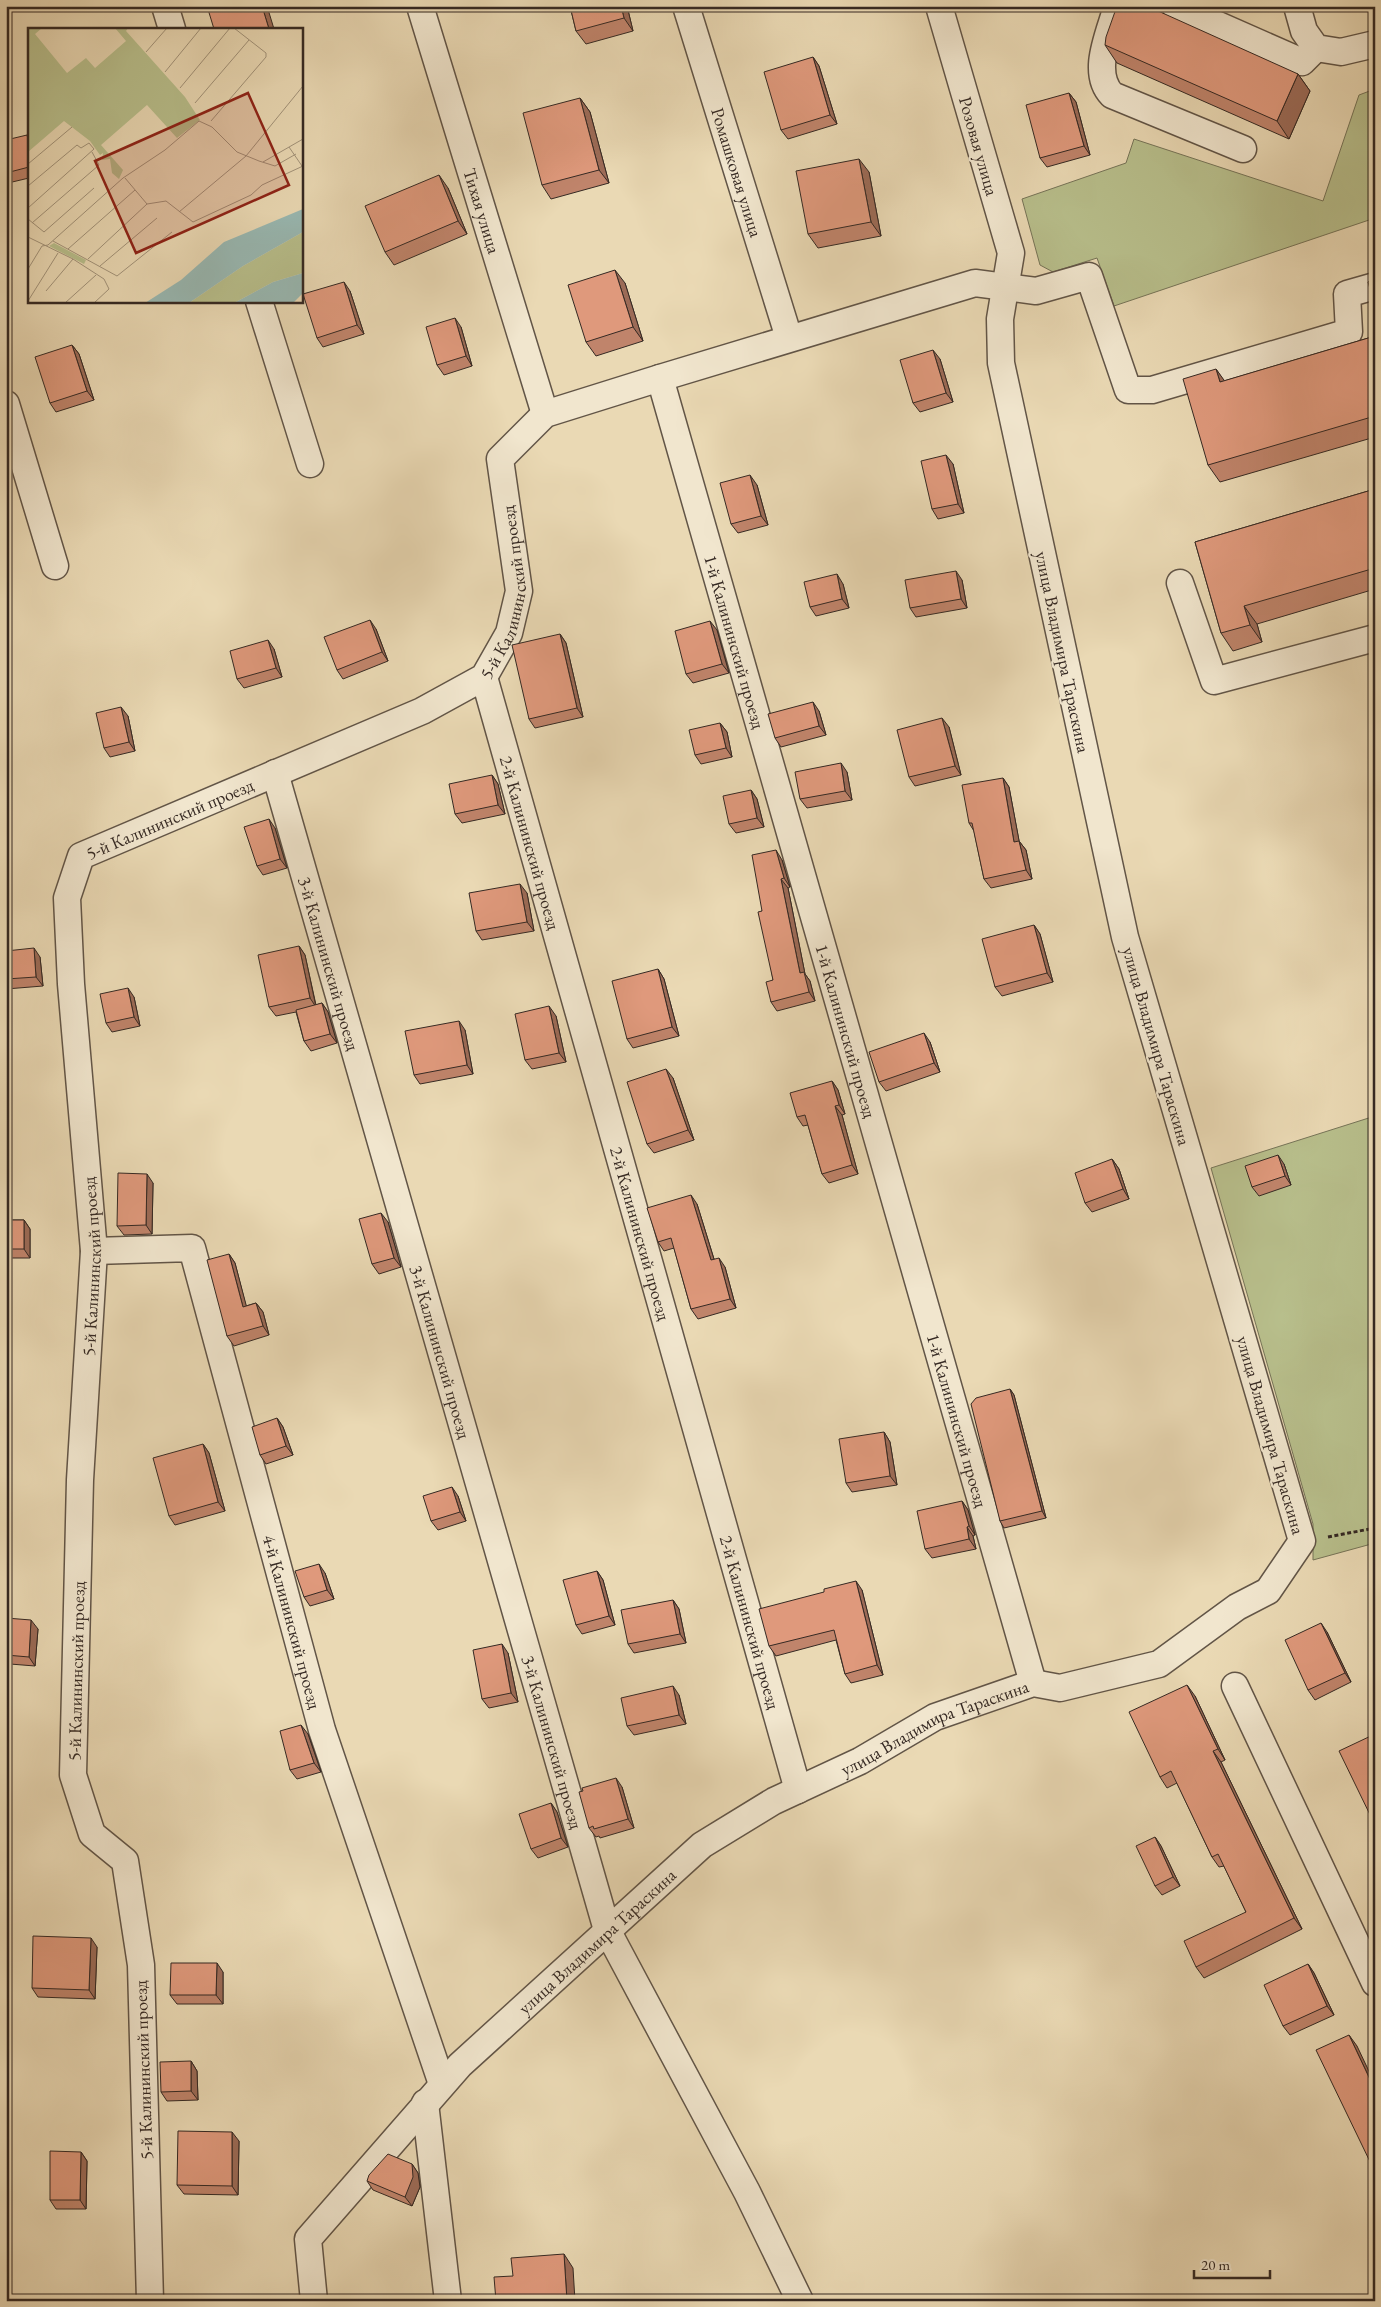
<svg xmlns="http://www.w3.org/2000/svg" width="1381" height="2307" viewBox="0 0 1381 2307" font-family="'EB Garamond',serif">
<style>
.green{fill:#b8bf8c;stroke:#767458}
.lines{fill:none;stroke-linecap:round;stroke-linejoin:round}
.minor-casing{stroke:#625547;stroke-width:29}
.path{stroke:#352923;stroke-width:3;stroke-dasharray:4 2.5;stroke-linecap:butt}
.minor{stroke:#f1e6ce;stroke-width:26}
.wall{fill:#c0846b;stroke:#352923}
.shaded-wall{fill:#9c6b57;stroke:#352923}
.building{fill:#df997c;stroke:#352923}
.labels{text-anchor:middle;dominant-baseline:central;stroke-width:4.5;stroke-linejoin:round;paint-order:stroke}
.street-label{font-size:18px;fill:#352923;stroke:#f1e6ce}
.inset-road{fill:none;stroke:#a2937a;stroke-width:1}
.view{fill:#8f2418;fill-opacity:0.15;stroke:#8f2418;stroke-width:2.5}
.inset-edge{fill:none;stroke:#352923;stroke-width:2.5}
</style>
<rect width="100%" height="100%" fill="#ead9b4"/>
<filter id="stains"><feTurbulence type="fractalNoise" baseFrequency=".004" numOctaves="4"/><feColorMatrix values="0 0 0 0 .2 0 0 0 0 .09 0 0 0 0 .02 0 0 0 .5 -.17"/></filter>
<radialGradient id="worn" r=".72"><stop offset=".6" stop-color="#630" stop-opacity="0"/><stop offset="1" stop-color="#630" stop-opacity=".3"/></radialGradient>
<!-- green -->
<path class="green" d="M1375 89V218L1114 306 1097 258 1053 272 1040 265 1022 199 1126 163 1134 139 1323 201 1359 95Z
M1375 1116V1543L1313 1560V1524L1211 1168Z"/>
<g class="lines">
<defs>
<g id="minor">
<path d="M165 6 172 29"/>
<path id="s1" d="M420 6 545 414"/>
<path id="s2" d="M686 6 789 338"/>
<path d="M1117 6C1110 33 1090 72 1112 95L1243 149"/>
<path d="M1175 6 1302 62 1316 48"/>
<path d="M1297 6 1304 31 1316 48 1341 52 1375 44"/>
<path d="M259 301 310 464"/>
<path id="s3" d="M660 378 1033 1683"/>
<path d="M6 404 55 566"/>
<path d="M1180 583 1214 681 1375 638"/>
<path id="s4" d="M484 677 798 1790"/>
<path id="s5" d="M275 773 607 1930 747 2192 800 2301"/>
<path id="s6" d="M94 1251 192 1248 322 1730 442 2084"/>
<path d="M1235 1686 1375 1983"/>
<path d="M425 2103 448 2301"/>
<path id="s7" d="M150 2301 141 1965 125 1861 92 1834 73 1775 80 1480 94 1251 71 984 67 898 81 856 422 711 484 677 509 633 519 591 500 459 545 414 660 378 975 283 1036 291 1089 276 1128 390H1152L1349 332 1347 294 1375 286"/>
<path id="s8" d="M314 2301 308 2239 460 2065 702 1845 774 1801 860 1761 935 1717 1033 1683 1060 1688 1159 1664 1237 1607 1268 1591 1302 1541 1125 937 1001 363 1000 319 1011 253 939 6"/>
</g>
</defs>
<!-- minor casing -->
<use href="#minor" class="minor-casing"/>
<!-- path -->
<path class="path" d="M1328 1537 1375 1528"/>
<!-- minor -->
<use href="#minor" class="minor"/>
</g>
<!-- wall -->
<path class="wall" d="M570 6H627L633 31 586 44 576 31Z
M1105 45 1298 74 1310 91 1289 139 1117 63Z
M813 57 819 66 837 124 788 139 781 130Z
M1069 93 1076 102 1090 155 1047 167 1040 158Z
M580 98 590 112 609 183 551 199 542 185Z
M29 138V178L8 183 6 181V140Z
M869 172 881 236 818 248 808 234Z
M448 188 467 234 394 265 385 252Z
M625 283 643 341 596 356 586 342Z
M350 291 364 334 323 347 317 338Z
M461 327 472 366 444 375 437 365Z
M1375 336V437L1220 482 1208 465 1216 369 1224 381Z
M72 345 79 354 94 400 56 412 50 403Z
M940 359 953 402 920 412 913 403Z
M953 464 964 513 938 519 932 509Z
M757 485 768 525 738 533 731 524Z
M1375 489V589L1257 624 1262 642 1233 651 1221 633 1195 542Z
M962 580 967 608 916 617 910 608Z
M843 584 849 608 816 616 810 607Z
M376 629 388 661 343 679 337 670Z
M717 630 729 673 693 683 686 674Z
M560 634 566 643 583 717 535 728 529 719Z
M274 649 282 677 244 688 237 679Z
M819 711 826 735 781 747 775 738Z
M128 716 135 751 110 757 104 748Z
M720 723 727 732 732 757 701 764 695 755Z
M949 727 961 775 915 786 909 777Z
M847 772 852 800 807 808 800 799Z
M492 775 498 784 505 814 462 823 455 814Z
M1003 778 1009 787 1019 841 1026 850 1032 879 991 888 984 879 974 831 969 823Z
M751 790 757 799 764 827 736 833 729 824Z
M275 828 287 868 263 875 257 866Z
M782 860 790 887 788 888 805 974 810 981 815 1001 777 1011 771 1002 773 980 762 911Z
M527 893 534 931 482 940 476 931Z
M1034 925 1040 934 1053 982 1002 996 995 987Z
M299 946 305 955 316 1005 322 1003 328 1012 337 1043 311 1051 304 1041 296 1012 276 1016 269 1007Z
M6 951 40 957 43 986 6 989Z
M658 969 664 979 679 1036 633 1048 627 1039Z
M134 997 140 1026 112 1032 106 1023Z
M556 1016 566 1062 532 1069 525 1060Z
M465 1030 473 1074 420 1084 414 1075Z
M930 1042 940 1072 886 1091 879 1082Z
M673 1078 694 1140 654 1153 647 1144Z
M832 1081 838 1090 845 1114 842 1115 858 1174 829 1183 822 1174 808 1125 803 1126 797 1117Z
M1112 1159 1119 1169 1129 1199 1092 1212 1085 1203Z
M1284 1164 1291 1185 1259 1196 1252 1187Z
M153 1183 152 1234 124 1235 117 1226Z
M697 1204 714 1259 725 1267 736 1308 698 1319 691 1309 674 1248 664 1251 658 1242Z
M6 1220H24L30 1229V1258H6Z
M388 1222 401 1267 379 1274 372 1264Z
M229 1254 235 1263 246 1306 256 1303 263 1312 269 1335 234 1346 227 1336Z
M1010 1389 1014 1395 1046 1518 1004 1528 1000 1521Z
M277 1418 283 1427 293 1455 266 1464 260 1455Z
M884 1432 890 1442 897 1485 852 1492 846 1483Z
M203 1444 209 1453 225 1511 175 1525 169 1516Z
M458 1496 466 1521 438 1530 431 1521Z
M962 1501 968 1510 975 1535 973 1536 976 1549 932 1558 925 1549Z
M597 1571 603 1580 615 1625 582 1634 576 1625Z
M325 1573 334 1599 310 1606 304 1597Z
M862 1590 883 1675 851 1683 845 1674 836 1640 776 1656 769 1646Z
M673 1600 679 1609 686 1643 634 1653 628 1644Z
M6 1618 38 1629 35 1666 10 1664 6 1659Z
M1327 1632 1351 1682 1315 1700 1308 1690Z
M508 1653 518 1702 489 1708 482 1699Z
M679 1695 686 1724 634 1735 627 1726Z
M1195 1696 1225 1760 1221 1762 1302 1929 1204 1978 1196 1967 1246 1912 1224 1866 1219 1867 1212 1857 1177 1783 1167 1788 1160 1777Z
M308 1734 321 1772 297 1779 290 1770Z
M622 1787 634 1828 600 1838 599 1836 596 1837 589 1828Z
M551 1803 557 1812 568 1847 538 1858 531 1849Z
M1155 1837 1161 1846 1180 1886 1162 1895 1155 1886Z
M97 1947 95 1999 38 1997 32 1988Z
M1308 1964 1314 1973 1334 2015 1290 2035 1283 2026Z
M223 1972V2004H177L170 1995Z
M191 2061 197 2071 198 2100 167 2101 161 2092Z
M239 2141 238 2195 184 2194 177 2185Z
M81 2152 87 2161 86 2209H56L50 2200Z
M412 2164 418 2173 420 2187 412 2206 373 2190 367 2181Z"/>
<!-- shaded-wall -->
<path class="shaded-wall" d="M262 6H267L274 29H269Z
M621 6H627L633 31 624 18Z
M813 57 819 66 837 124 830 115Z
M1298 74 1310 91 1289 139 1277 121Z
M1069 93 1076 102 1090 155 1084 146Z
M580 98 590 112 609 183 599 170Z
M859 159 869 172 881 236 871 222Z
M439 175 448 188 467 234 458 221Z
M615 270 625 283 643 341 633 327Z
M344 282 350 291 364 334 357 325Z
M455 318 461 327 472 366 466 356Z
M72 345 79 354 94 400 87 391Z
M933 350 940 359 953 402 946 393Z
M1216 369 1229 387 1220 382Z
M946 455 953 464 964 513 958 504Z
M750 475 757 485 768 525 761 516Z
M956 571 962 580 967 608 961 599Z
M837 574 843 584 849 608 842 599Z
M1244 606 1257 624 1262 642 1250 625Z
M370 620 376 629 388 661 382 652Z
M710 621 717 630 729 673 722 664Z
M560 634 566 643 583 717 577 708Z
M268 640 274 649 282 677 276 668Z
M813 702 819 711 826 735 819 726Z
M121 707 128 716 135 751 129 742Z
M942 718 949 727 961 775 955 766Z
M720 723 727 732 732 757 726 748Z
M841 763 847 772 852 800 845 791Z
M492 775 498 784 505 814 498 805Z
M1003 778 1009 787 1021 851 1014 842Z
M751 790 757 799 764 827 757 818Z
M269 819 275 828 287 868 280 859Z
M1019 841 1026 850 1032 879 1026 870Z
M776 850 782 860 790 887 784 878Z
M781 879 788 888 805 974 810 981 815 1001 809 992 800 973Z
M520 884 527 893 534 931 527 922Z
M1034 925 1040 934 1053 982 1047 973Z
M299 946 305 955 316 1007 310 998Z
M34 948 40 957 43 986 36 977Z
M658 969 664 979 679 1036 672 1027Z
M128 988 134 997 140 1026 134 1017Z
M322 1003 328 1012 337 1043 330 1034Z
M549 1006 556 1016 566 1062 559 1053Z
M459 1021 465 1030 473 1074 467 1065Z
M924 1033 930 1042 940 1072 934 1063Z
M666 1069 673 1078 694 1140 688 1130Z
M832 1081 838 1090 845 1114 839 1105Z
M835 1106 842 1115 858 1174 852 1165Z
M1278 1155 1284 1164 1291 1185 1285 1176Z
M1112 1159 1119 1169 1129 1199 1123 1189Z
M147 1174 153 1183 152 1234 146 1225Z
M691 1195 697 1204 717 1269 711 1260Z
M381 1213 388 1222 401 1267 394 1258Z
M24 1220 30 1229V1258L24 1249Z
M229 1254 235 1263 249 1316 243 1307Z
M719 1258 725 1267 736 1308 730 1299Z
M256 1303 263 1312 269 1335 263 1326Z
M1010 1389 1014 1395 1046 1518 1042 1511Z
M277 1418 283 1427 293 1455 286 1446Z
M884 1432 890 1442 897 1485 890 1476Z
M203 1444 209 1453 225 1511 218 1502Z
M452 1487 458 1496 466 1521 460 1512Z
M962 1501 968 1510 975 1535 969 1526Z
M967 1527 973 1536 976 1549 969 1539Z
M319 1564 325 1573 334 1599 327 1590Z
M597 1571 603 1580 615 1625 609 1616Z
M856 1581 862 1590 883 1675 877 1665Z
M673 1600 679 1609 686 1643 680 1634Z
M31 1620 38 1629 35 1666 29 1657Z
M1321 1623 1327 1632 1351 1682 1345 1673Z
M502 1644 508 1653 518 1702 511 1693Z
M1187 1685 1195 1696 1225 1760 1218 1749Z
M673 1686 679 1695 686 1724 679 1715Z
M301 1725 308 1734 321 1772 314 1763Z
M1213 1751 1221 1762 1302 1929 1294 1918Z
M616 1778 622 1787 634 1828 628 1819Z
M551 1803 557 1812 568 1847 561 1838Z
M1155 1837 1161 1846 1180 1886 1173 1877Z
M91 1938 97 1947 95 1999 89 1990Z
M217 1963 223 1972V2004L216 1995Z
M1308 1964 1314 1973 1334 2015 1327 2006Z
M1349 2035 1357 2046 1375 2084V2090Z
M191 2061 197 2071 198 2100 191 2091Z
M232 2132 239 2141 238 2195 232 2186Z
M81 2152 87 2161 86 2209 80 2200Z
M412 2164 418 2173 420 2187 412 2206 405 2197Z
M564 2254 573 2268 575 2301H567Z"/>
<!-- building -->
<path class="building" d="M207 6H262L269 29H214Z
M570 6H621L624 18 576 31Z
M1117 6H1147L1298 74 1277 121 1105 45 1106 37Z
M813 57 830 115 781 130 764 72Z
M1069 93 1084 146 1040 158 1026 105Z
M580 98 599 170 542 185 523 113Z
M27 135 29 143V167L6 173V140Z
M859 159 871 222 808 234 796 171Z
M439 175 458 221 385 252 365 206Z
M615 270 633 327 586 342 568 285Z
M1374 277H1375V307L1368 282Z
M344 282 357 325 317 338 303 294Z
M455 318 466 356 437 365 426 327Z
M1375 336V416L1208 465 1183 379 1216 369 1220 382Z
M72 345 87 391 50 403 35 357Z
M933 350 946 393 913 403 900 360Z
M946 455 958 504 932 509 921 461Z
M750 475 761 516 731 524 720 483Z
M1375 489V568L1244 606 1250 625 1221 633 1195 542Z
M956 571 961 599 910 608 905 580Z
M837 574 842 599 810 607 804 582Z
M370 620 382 652 337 670 324 637Z
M710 621 722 664 686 674 675 631Z
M560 634 577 708 529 719 512 645Z
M268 640 276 668 237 679 230 651Z
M813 702 819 726 775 738 768 714Z
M121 707 129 742 104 748 96 713Z
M942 718 955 766 909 777 897 730Z
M720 723 726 748 695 755 689 730Z
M841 763 845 791 800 799 795 772Z
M492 775 498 805 455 814 449 784Z
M1003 778 1014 842 1019 841 1026 870 984 879 972 823H969L962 785Z
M751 790 757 818 729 824 723 796Z
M269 819 280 859 257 866 244 827Z
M776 850 784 878 781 879 800 973 804 972 809 992 771 1002 766 982 773 980 758 912 762 911 752 855Z
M520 884 527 922 476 931 469 893Z
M1034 925 1047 973 995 987 982 939Z
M299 946 310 998 269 1007 258 955Z
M34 948 36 977 6 979V951Z
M658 969 672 1027 627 1039 612 981Z
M128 988 134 1017 106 1023 100 994Z
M322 1003 330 1034 304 1041 296 1010Z
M549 1006 559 1053 525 1060 515 1014Z
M459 1021 467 1065 414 1075 405 1031Z
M924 1033 934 1063 879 1082 869 1052Z
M666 1069 688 1130 647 1144 627 1082Z
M832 1081 839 1105 835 1106 852 1165 822 1174 805 1115 797 1117 790 1093Z
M1278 1155 1285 1176 1252 1187 1245 1166Z
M1112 1159 1123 1189 1085 1203 1075 1173Z
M118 1173 147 1174 146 1225 117 1226Z
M691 1195 711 1260 719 1258 730 1299 691 1309 671 1238 658 1242 647 1208Z
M381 1213 394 1258 372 1264 359 1219Z
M6 1220H24V1249H6Z
M229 1254 243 1307 256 1303 263 1326 227 1336 207 1260Z
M1010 1389 1042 1511 1000 1521 971 1404 976 1398Z
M277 1418 286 1446 260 1455 252 1427Z
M884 1432 890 1476 846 1483 839 1439Z
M203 1444 218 1502 169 1516 153 1458Z
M452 1487 460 1512 431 1521 423 1496Z
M962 1501 969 1526 967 1527 969 1539 925 1549 917 1511Z
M319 1564 327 1590 304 1597 295 1571Z
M597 1571 609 1616 576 1625 563 1580Z
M856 1581 877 1665 845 1674 834 1630 769 1646 759 1609 824 1592V1589Z
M673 1600 680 1634 628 1644 621 1610Z
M6 1618 31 1620 29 1657 6 1655Z
M1321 1623 1345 1673 1308 1690 1285 1640Z
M502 1644 511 1693 482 1699 473 1650Z
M1187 1685 1218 1749 1213 1751 1294 1918 1196 1967 1184 1941 1246 1912 1218 1854 1212 1857 1171 1771 1160 1777 1129 1712Z
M673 1686 679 1715 627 1726 621 1698Z
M301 1725 314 1763 290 1770 280 1731Z
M1375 1734V1825L1339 1751Z
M616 1778 628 1819 594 1829 593 1826 589 1828 579 1792 583 1791 582 1788Z
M551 1803 561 1838 531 1849 519 1814Z
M1155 1837 1173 1877 1155 1886 1136 1846Z
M33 1936 91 1938 89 1990 32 1988Z
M171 1963H217L216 1995H170Z
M1308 1964 1327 2006 1283 2026 1264 1985Z
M1349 2035 1375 2090V2172L1316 2050Z
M191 2061V2091L161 2092 160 2062Z
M178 2131 232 2132V2186L177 2185Z
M50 2151 81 2152 80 2200H50Z
M388 2154 412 2164 413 2177 405 2197 367 2181 369 2175Z
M564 2254 567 2301H496L494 2277 513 2276 511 2258Z"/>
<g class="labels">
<!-- street labels -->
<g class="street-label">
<text transform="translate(979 146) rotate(74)">Розовая улица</text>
<text stroke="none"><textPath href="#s2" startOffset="174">Ромашковая улица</textPath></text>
<text stroke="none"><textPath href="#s1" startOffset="214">Тихая улица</textPath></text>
<text stroke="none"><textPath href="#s7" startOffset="2000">5-й Калининский проезд</textPath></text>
<text stroke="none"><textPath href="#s3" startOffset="274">1-й Калининский проезд</textPath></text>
<text transform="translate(1063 652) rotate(78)">улица Владимира Тараскина</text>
<text stroke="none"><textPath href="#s7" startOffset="1565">5-й Калининский проезд</textPath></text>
<text stroke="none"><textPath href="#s4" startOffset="172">2-й Калининский проезд</textPath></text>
<text stroke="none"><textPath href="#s5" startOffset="198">3-й Калининский проезд</textPath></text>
<text stroke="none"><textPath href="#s3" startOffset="679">1-й Калининский проезд</textPath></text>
<text transform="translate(1157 1046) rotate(74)">улица Владимира Тараскина</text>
<text stroke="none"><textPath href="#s4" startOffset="578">2-й Калининский проезд</textPath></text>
<text stroke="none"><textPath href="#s7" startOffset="1055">5-й Калининский проезд</textPath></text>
<text stroke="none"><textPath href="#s5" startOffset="602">3-й Калининский проезд</textPath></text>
<text stroke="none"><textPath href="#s3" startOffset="1084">1-й Калининский проезд</textPath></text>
<text transform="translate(1271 1435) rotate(74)">улица Владимира Тараскина</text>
<text stroke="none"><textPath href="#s6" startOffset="485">4-й Калининский проезд</textPath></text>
<text stroke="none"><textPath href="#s4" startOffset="982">2-й Калининский проезд</textPath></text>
<text stroke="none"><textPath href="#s7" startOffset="650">5-й Калининский проезд</textPath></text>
<text stroke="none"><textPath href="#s8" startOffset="882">улица Владимира Тараскина</textPath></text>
<text stroke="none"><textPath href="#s5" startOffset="1008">3-й Калининский проезд</textPath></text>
<text stroke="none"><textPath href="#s8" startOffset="478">улица Владимира Тараскина</textPath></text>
<text transform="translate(143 2070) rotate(-92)">5-й Калининский проезд</text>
</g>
</g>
<!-- overview -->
<g transform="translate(28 28)">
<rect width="275" height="275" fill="#ead9b4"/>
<path d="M0 0H14L7 6 39 45 58 30 67 40 98 13 87 0H100L98 3 157 69 172 92 149 110 119 77 73 117 95 142 91 151 84 145 82 131 74 132 75 125 72 127 62 113 36 93 0 124ZM275 204V245L245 254 206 275H161L215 238ZM26 215 58 232 56 236 21 218Z" fill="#b8bf8c"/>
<path d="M275 181V204L215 238 161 275H117L153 252 196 214ZM275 245V265L265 275H206L245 254Z" fill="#99b9b3"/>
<path class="inset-road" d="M118 24 139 0M137 44 173 0M152 60 202 0M167 75 221 12M183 93 238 29V25L206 0M261 119 274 138M235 134 275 111M0 136 44 99M97 150 119 176M0 158 49 117 53 120 61 115 66 121 0 180M119 176 138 173 165 194 223 167 234 157 275 138M151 184 218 128 275 58M0 191 16 204 66 160M4 195 71 137 64 124M0 209 45 231 76 251 81 261 66 275M25 213 89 248 144 204M40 221 107 162M60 231 119 176M72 238 129 190M0 241 14 218 20 217 95 150 137 122 171 93 184 99 209 124 231 133 247 138 268 126M18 263 45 231M0 273 30 225M37 275 68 247"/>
<path class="view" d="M220 65 261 157 108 225 67 133Z"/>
<rect width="275" height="275" class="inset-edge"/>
</g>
<!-- margin -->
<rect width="1381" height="2307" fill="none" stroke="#ead9b4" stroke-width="25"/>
<rect x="8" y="8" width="1366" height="2292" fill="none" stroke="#352923" stroke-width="2.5"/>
<rect x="12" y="12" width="1356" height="2282" fill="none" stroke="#352923"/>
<!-- scale -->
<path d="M1194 2270v8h76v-8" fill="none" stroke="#352923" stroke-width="2.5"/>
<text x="1201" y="2270" font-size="15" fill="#352923" stroke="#f1e6ce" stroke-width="4" paint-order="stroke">20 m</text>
<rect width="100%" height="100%" filter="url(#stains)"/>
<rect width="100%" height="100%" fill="url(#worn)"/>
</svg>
